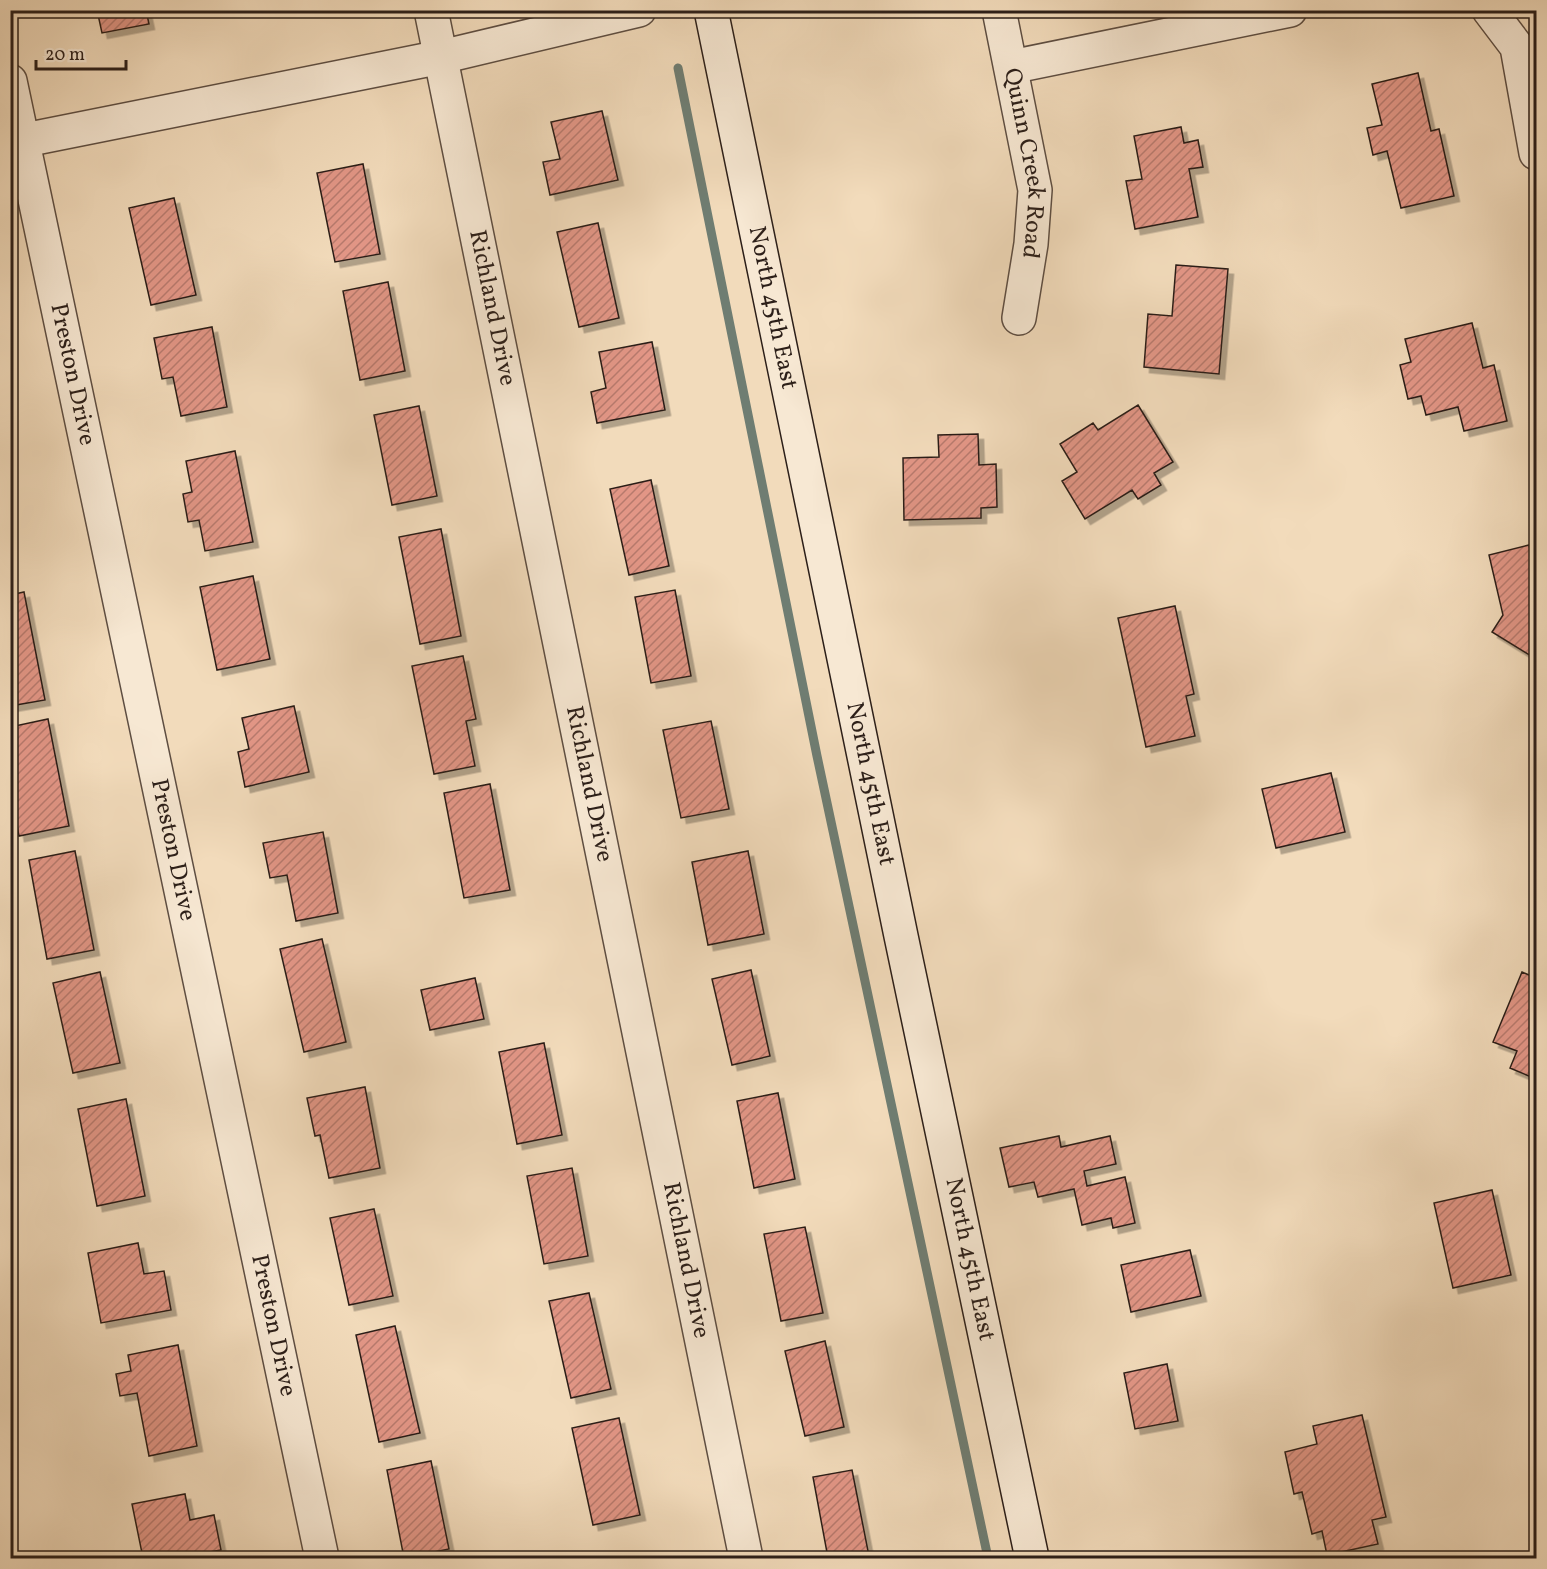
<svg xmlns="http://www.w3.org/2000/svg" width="1547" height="1569" viewBox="0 0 1547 1569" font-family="Vollkorn,serif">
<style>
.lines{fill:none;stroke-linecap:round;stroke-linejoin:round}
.stream{stroke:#6f7d72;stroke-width:9}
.building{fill:url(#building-hatch);stroke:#2c1f19;stroke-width:1.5;filter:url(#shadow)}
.street-casing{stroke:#5e4e42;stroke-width:36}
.secondary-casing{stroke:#2c1f19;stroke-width:36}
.street{stroke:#f7e8d3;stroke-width:33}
.secondary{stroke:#f7e8d3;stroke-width:33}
.labels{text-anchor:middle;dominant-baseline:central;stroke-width:6;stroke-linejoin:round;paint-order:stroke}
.street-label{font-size:24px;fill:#2c1f19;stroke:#f7e8d3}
</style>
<defs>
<pattern id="building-hatch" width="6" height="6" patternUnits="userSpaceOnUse" patternTransform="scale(1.5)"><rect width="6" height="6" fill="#e29686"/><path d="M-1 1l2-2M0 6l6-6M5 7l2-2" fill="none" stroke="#b77a6d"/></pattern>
<filter id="shadow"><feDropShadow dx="5.5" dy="5.5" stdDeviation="0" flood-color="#0004"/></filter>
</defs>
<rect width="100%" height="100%" fill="#f2dbbb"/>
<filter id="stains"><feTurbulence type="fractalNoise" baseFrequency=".00333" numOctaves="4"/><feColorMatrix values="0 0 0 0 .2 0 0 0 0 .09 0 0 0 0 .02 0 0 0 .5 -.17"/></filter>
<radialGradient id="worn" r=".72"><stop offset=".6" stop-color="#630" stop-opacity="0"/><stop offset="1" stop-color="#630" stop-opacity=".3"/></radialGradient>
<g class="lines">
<!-- stream -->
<path class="stream" d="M678 68 817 756 988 1558"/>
</g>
<!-- building -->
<path class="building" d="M97 10H146L149 24 102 33Z
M1418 73 1431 131 1439 129 1454 196 1401 208 1387 151 1373 155 1367 128 1382 125 1372 84Z
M602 111 618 180 550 195 543 162 560 159 551 122Z
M1181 127 1184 143 1198 140 1203 167 1189 169 1198 217 1135 229 1126 181 1142 179 1134 136Z
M363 164 380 254 335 262 317 173Z
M174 198 196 295 151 305 129 208Z
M598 223 619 318 579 327 557 232Z
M1176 265 1228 269 1219 374 1144 367 1148 314 1172 316Z
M388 282 405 371 360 380 343 291Z
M1472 323 1483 368 1494 365 1507 421 1464 431 1458 407 1426 415 1421 396 1408 399 1400 365 1411 362 1405 339Z
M212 327 227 407 181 416 173 377 162 379 154 338Z
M652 342 665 410 597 423 591 392 606 388 599 352Z
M1138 405 1173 462 1154 473 1161 485 1138 499 1132 490 1085 519 1062 481 1077 472 1060 444 1093 423 1098 430Z
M419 406 437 496 392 505 374 415Z
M978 434 979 465 996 464 997 507 981 508V518L904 520 903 458 939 457 938 435Z
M235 451 253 542 205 551 199 520 188 522 183 494 192 492 186 461Z
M651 480 669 566 629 575 610 489Z
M441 529 461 636 420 644 399 537Z
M1529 545 1536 576V659L1492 632 1503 615 1489 555Z
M253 576 270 659 217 670 200 587Z
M675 590 691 676 651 683 635 597Z
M24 592 45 700 10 706V595Z
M1175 606 1194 694 1186 696 1195 736 1146 747 1118 618Z
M463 656 476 719 466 721 475 766 434 774 412 666Z
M294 706 309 772 245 787 238 752 249 749 242 718Z
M48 719 69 826 19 836 10 791V727Z
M711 721 729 809 681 818 663 730Z
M1331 773 1345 832 1276 848 1262 789Z
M490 784 510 890 464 898 444 793Z
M323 832 338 913 296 921 287 875 270 878 263 843Z
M75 851 94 950 47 959 29 860Z
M748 851 764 934 708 945 692 862Z
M322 939 346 1042 304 1052 280 949Z
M751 970 770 1056 732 1065 712 979Z
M100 972 120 1063 73 1073 53 983Z
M1522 972 1536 978V1079L1510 1068 1517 1051 1493 1042Z
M475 978 484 1019 430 1030 421 990Z
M544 1043 562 1135 517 1144 499 1052Z
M365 1087 380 1168 329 1178 320 1135 315 1136 307 1098Z
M778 1093 795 1179 754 1188 737 1101Z
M126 1099 145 1196 97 1206 78 1109Z
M1059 1136 1061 1147 1110 1136 1116 1164 1084 1171 1087 1186 1125 1177 1135 1223 1113 1228 1111 1218 1082 1225 1074 1189 1038 1197 1034 1182 1009 1187 1000 1148Z
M572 1168 588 1256 544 1264 527 1176Z
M1492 1190 1511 1275 1453 1288 1434 1203Z
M374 1209 393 1296 349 1305 330 1218Z
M805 1227 823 1313 781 1321 764 1234Z
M138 1243 144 1274 164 1271 171 1310 101 1323 88 1253Z
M1190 1250 1201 1296 1131 1312 1121 1265Z
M589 1293 611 1389 571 1398 549 1301Z
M395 1326 420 1433 379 1442 356 1335Z
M825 1341 844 1427 805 1436 785 1351Z
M178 1345 197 1446 149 1456 137 1393 120 1396 116 1374 131 1371 128 1355Z
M1167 1364 1178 1421 1135 1429 1124 1373Z
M1362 1415 1386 1517 1372 1520 1378 1544 1327 1555 1322 1531 1312 1534 1302 1492 1294 1494 1285 1452 1317 1444 1313 1426Z
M619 1418 640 1515 593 1525 572 1428Z
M431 1461 449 1549 404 1558 387 1470Z
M852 1470 869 1556 828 1558 813 1477Z
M185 1494 190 1520 214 1515 221 1550 175 1558H143L132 1504Z"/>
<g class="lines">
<defs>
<g id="street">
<path id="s1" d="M431 10 746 1558"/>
<path id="s2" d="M999 10 1035 190 1031 244 1019 318"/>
<path d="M1489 10 1517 47 1536 153"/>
<path d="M1011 67 1290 10"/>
<path id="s3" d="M10 81 322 1558"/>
<path d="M10 143 441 57 639 10"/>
</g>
<g id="secondary">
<path id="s4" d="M711 10 901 936 1032 1558"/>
</g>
</defs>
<!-- street casing -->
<use href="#street" class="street-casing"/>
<!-- secondary casing -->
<use href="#secondary" class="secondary-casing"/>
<!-- street -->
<use href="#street" class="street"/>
<!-- secondary -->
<use href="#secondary" class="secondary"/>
</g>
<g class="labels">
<!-- street labels -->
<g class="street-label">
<text stroke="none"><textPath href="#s2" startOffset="156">Quinn Creek Road</textPath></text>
<text stroke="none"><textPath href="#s1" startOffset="304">Richland Drive</textPath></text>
<text stroke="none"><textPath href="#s4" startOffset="304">North 45th East</textPath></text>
<text stroke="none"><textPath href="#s3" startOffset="300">Preston Drive</textPath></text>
<text stroke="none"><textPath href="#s1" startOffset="790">Richland Drive</textPath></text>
<text stroke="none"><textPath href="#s4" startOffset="790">North 45th East</textPath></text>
<text stroke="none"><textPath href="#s3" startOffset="786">Preston Drive</textPath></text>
<text stroke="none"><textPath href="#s1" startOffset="1276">Richland Drive</textPath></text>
<text stroke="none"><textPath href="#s4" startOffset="1276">North 45th East</textPath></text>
<text stroke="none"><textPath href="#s3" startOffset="1272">Preston Drive</textPath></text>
</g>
</g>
<!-- margin -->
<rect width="1547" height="1569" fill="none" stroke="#f2dbbb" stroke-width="36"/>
<rect x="12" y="12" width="1523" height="1545" fill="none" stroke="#2c1f19" stroke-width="3"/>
<rect x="18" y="18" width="1511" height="1533" fill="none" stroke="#2c1f19" stroke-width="1.5"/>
<!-- scale -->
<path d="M36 60v9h90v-9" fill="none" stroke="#2c1f19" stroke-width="3"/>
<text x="45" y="60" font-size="18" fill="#2c1f19" stroke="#f7e8d3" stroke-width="4.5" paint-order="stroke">20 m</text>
<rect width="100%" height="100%" filter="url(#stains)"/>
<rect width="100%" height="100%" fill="url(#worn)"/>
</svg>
